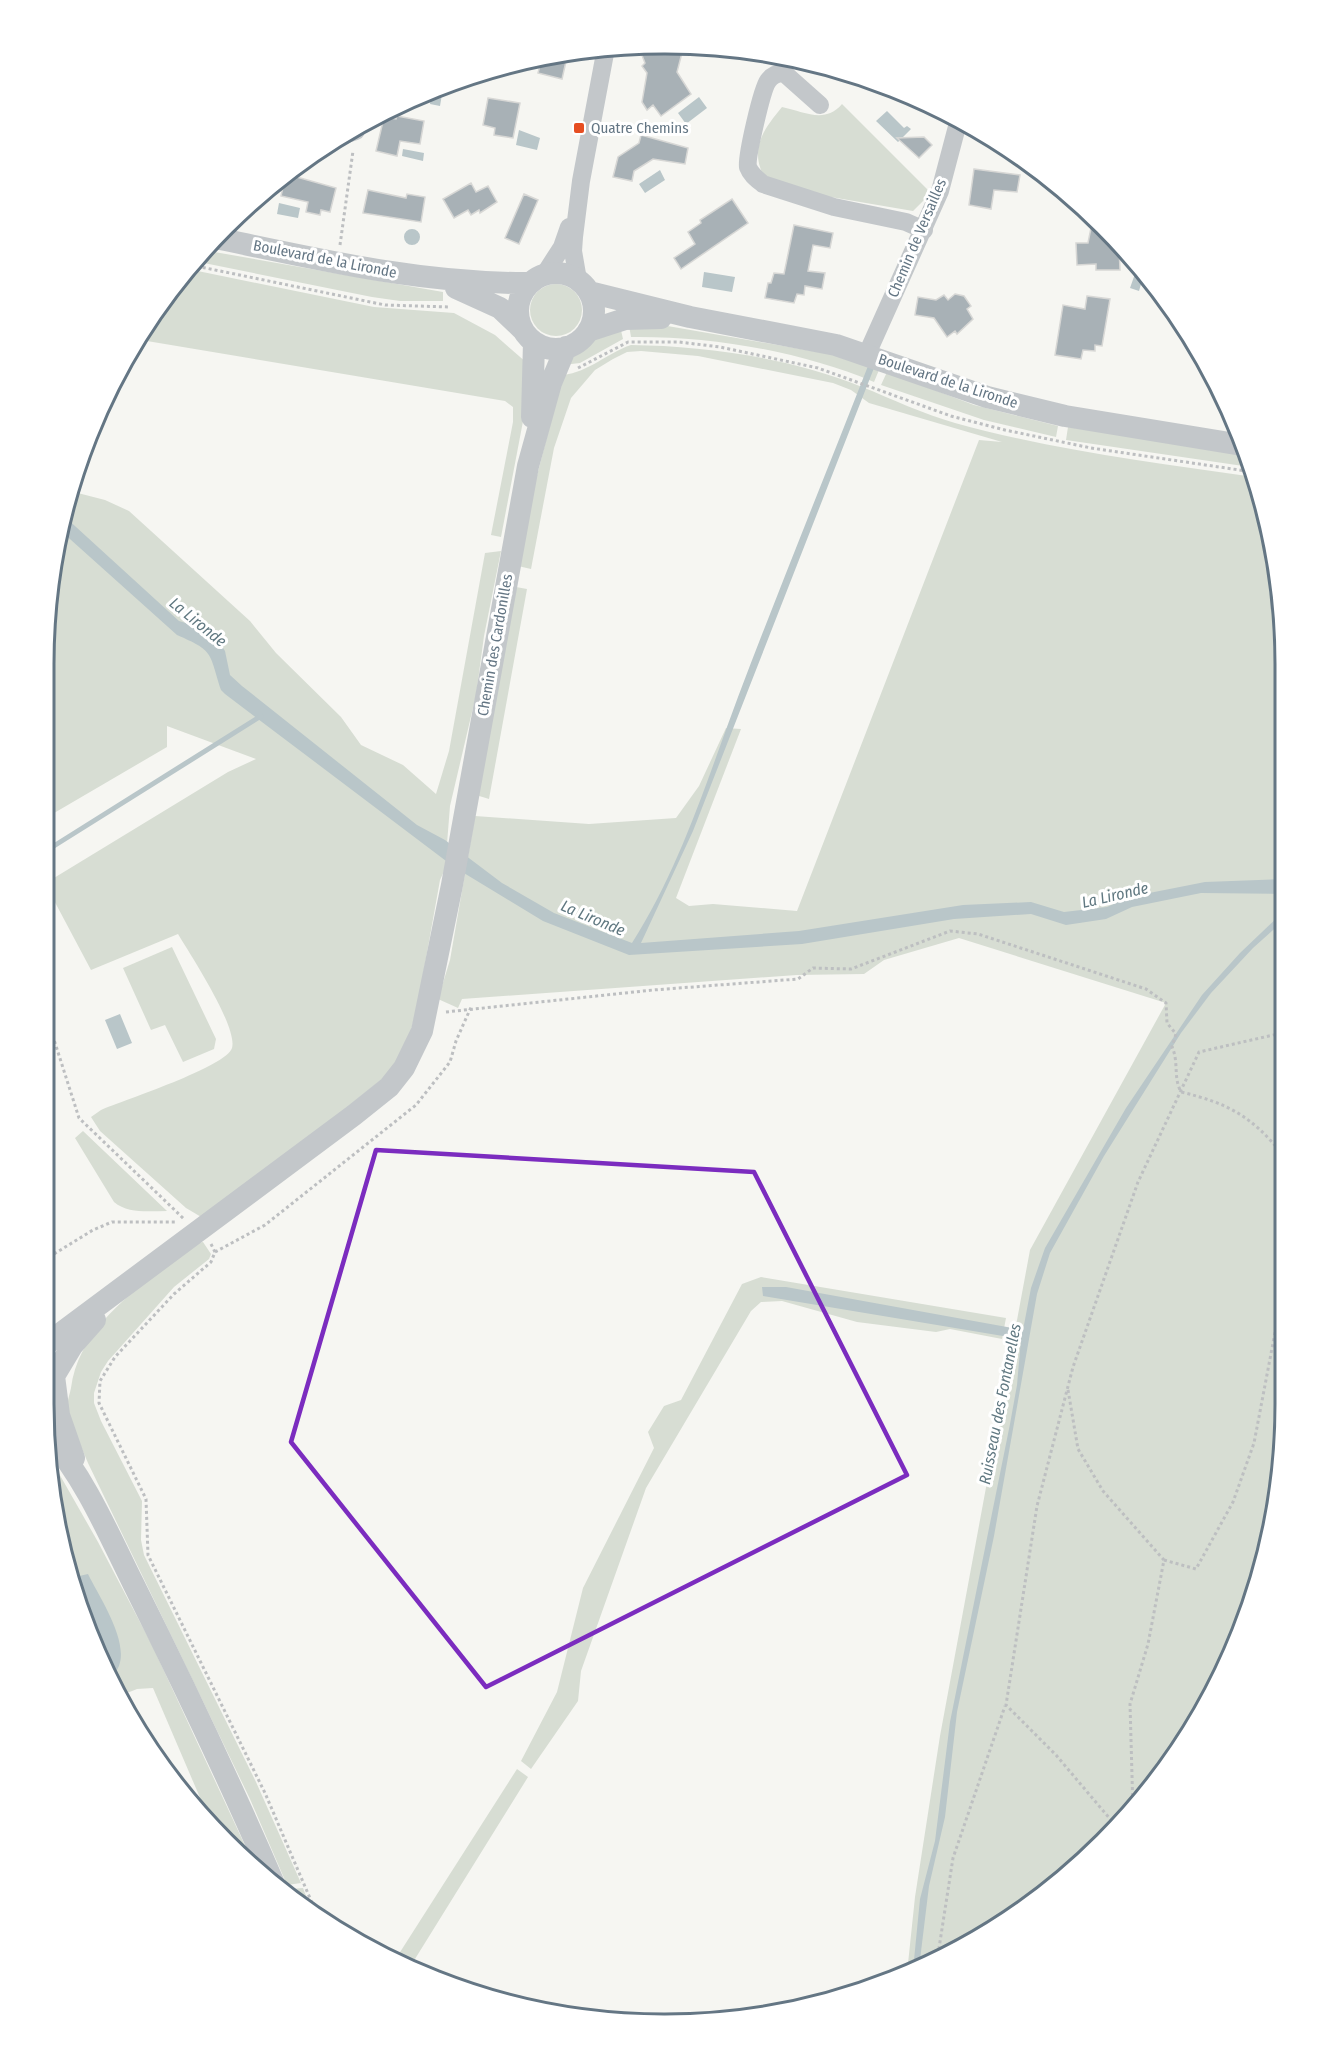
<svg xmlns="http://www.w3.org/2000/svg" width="1329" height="2068" viewBox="0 0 1329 2068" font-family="'Fira Sans Condensed',sans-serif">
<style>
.green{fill:#d7ddd3}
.water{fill:#b9c6c9}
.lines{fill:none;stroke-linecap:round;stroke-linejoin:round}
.stream{stroke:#b9c6c9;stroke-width:5}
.building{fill:#a8b1b6;stroke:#d7d7d5;stroke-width:1.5}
.path{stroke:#bdbfc1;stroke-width:3;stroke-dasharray:3 3;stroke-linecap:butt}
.minor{stroke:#c3c7ca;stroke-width:18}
.tertiary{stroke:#c3c7ca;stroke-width:22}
.marked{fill:none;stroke:#7b2cbf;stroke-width:4.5;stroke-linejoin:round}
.poi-dot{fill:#e64e22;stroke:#fff;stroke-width:2}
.labels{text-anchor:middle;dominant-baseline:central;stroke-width:6;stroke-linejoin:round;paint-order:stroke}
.poi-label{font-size:15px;fill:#647684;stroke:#fff;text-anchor:start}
.street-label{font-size:15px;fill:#647684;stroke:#fff}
.water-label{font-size:16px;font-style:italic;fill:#607881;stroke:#fff}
.rim{fill:none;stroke:#647684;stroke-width:3}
</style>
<rect width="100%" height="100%" fill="#f6f6f2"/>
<!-- green -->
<path class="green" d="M842 104 928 190 924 200 913 211 813 194 763 175C750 147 764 129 782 107 805 112 825 124 842 104Z
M203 250 443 292V301H400L372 297 194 261Z
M188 269 374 307 454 313 495 335 527 363 524 416 501 537 491 535 513 422V407L505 401 141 340Z
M530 310a26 26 0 1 1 52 0a26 26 0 1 1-52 0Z
M656 324 835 355 879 370 874 382C799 351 712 336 631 337L629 325Z
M620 326 623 339 580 363 563 365 589 339Z
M631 345C707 346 791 358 862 387 892 399 923 414 955 423 1053 450 1154 463 1254 477L1264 503 1284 624 1280 1484 1238 1641 1181 1748 1132 1813 1009 1920 939 1961 907 1973 915 1897 940 1736 1030 1250 1166 1003 959 938 884 960 864 974 797 975 462 999 458 1008 438 999 450 960 475 816 589 824 676 818 699 786 726 728 741 729 676 898 689 906 713 904 797 911 979 440 1002 442 869 403 851 390 833 383 698 356 641 351 627 352 613 359 595 370 571 398 554 448 531 569 518 566 534 487 563 375C589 372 607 353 631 345Z
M887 372 974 405 1058 426 1056 437 984 420 881 385Z
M1068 427 1246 454 1250 467 1066 440Z
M70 491 105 500 129 511 250 621 276 653 341 717 361 745 403 765 436 794 449 751 485 553 501 551 484 636 476 695 450 806 445 869 440 880 418 1003 403 1062 208 1221 186 1208 100 1131 91 1117 101 1110C124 1100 226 1067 232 1048 238 1027 190 954 178 934L91 970 49 891V881L228 772 256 759 167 726V747L49 816V583Z
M516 587 527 589 489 799 476 795Z
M172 947 216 1039 214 1049 183 1062 165 1025 151 1030 123 968Z
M83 1131 167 1211C149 1211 128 1214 114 1202L75 1138Z
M203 1242 211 1254 209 1259 174 1287 108 1361 101 1372 94 1393V1403L101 1421 142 1501 141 1540 144 1555 256 1782 301 1883 287 1885 250 1799 88 1463C81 1445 70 1426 68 1406 67 1400 70 1394 71 1388 80 1321 147 1282 197 1243Z
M761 1277 1006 1318 1002 1339 950 1329 936 1332 857 1322 782 1301 761 1302 751 1311 646 1488 581 1671 578 1701 531 1769 521 1761 557 1692 583 1588 654 1448 648 1432 664 1406 681 1400 742 1284Z
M49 1456 98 1542 152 1645 255 1867 213 1828 153 1688 137 1689 122 1695 76 1603 49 1485Z
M517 1769 528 1777 410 1967 395 1960Z
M303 1888 313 1914 295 1902 291 1889Z"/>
<!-- water -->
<path class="water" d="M443 88 440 106 430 104 432 92Z
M699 97 707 108 686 124 678 113Z
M887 111 904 128 907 126 911 129 898 142 876 121Z
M519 130 540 138 537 150 516 145Z
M403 149 424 153 423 161 402 156Z
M660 170 665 180 645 193 639 184Z
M279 203 300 208 298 218 277 214Z
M404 237a8 8 0 1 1 16 0a8 8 0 1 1-16 0Z
M1136 271 1144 274 1139 291 1130 288Z
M704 272 735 277 732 292 702 287Z
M868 366 874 368 693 831 641 943 799 931 963 905 1031 902 1064 912 1107 907 1129 897 1205 882 1283 879V894L1201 893 1132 907 1106 919 1066 925 1031 914 954 919 802 944 629 955 543 921 454 867 225 694 221 690C209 652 214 651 177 635L61 531 64 516 179 621 212 631 225 651 230 675 242 686 417 825 445 840 502 883 554 913 632 943C680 868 707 780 738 697 780 586 825 476 868 366Z
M1283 912V921L1253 948 1211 993 1181 1033 1104 1156 1050 1253 1037 1294 994 1536 957 1712 945 1817 929 1886 919 1968 913 1970 920 1899 935 1841 950 1722 1010 1424 1017 1385 1021 1339 763 1296 762 1287H786L1023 1330 1031 1288 1045 1248 1126 1108 1202 995 1240 953Z
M120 1014 132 1043 117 1049 105 1020Z
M68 1568 75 1577 88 1574C100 1599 138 1653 112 1676L76 1603Z"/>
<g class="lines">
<!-- stream -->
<path class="stream" d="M49 849 261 716"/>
</g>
<!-- building -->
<path class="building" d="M638 45 683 49 677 72 691 94 661 116 653 105 647 110 642 102 647 73 642 66 645 63Z
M560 55 567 57 562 79 538 73 542 58Z
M488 98 520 103 513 138 494 135 495 128 483 125Z
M397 116 424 121 420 144 400 141 397 156 376 151 384 117 396 119Z
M641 135 688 148 685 164 653 159 634 171 632 181 613 177 618 157 639 143Z
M924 137 932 145 919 158 897 138Z
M974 169 1020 175 1017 192 994 190 991 209 969 205Z
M286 174 336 188 330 212 321 210 320 215 306 212 308 202 281 196Z
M471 183 476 192 488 186 497 202 480 213 479 210 471 215 468 210 454 218 443 199Z
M368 190 406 198 407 194 425 197 421 222 363 213Z
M524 194 538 200 519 244 505 238Z
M732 199 748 223 681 269 674 258 695 244 688 232 701 223 700 220Z
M1093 218 1119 246 1120 270H1096V264L1077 265 1076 243H1088Z
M794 225 833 233 830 248 813 245 808 271 825 273 822 289 805 286 804 295 797 294 794 303 765 298 768 283H771L774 273 784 274Z
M955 294 964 296 971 306 967 309 973 319 957 334 955 331 947 337 934 318 915 315 918 297 936 300 944 295 948 300Z
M1087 296 1110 299 1102 346 1095 345V351L1083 350 1081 359 1055 355 1063 305 1085 309Z"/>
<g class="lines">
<!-- path -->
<path class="path" d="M759 52 766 60
M340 245 353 151
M191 265 385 305 450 307
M578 368 628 342H679L720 347 818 368 951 416 1005 430 1091 448 1253 472
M446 1012 653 990 798 979 813 968 851 969 950 931 978 934 1146 989 1166 1003 1167 1023 1176 1034 1172 1047C1179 1062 1173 1077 1181 1092 1227 1103 1252 1116 1282 1154
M49 1024 79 1118 184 1219
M211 1244 215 1252 211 1262 174 1294 115 1357 100 1381 99 1403 146 1499 148 1555 265 1793 318 1917
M215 1252 265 1225 416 1105 450 1062 456 1041 472 1005
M49 1257 93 1230 112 1222H176
M1068 1390 1078 1449 1103 1491 1164 1560 1148 1644 1130 1704 1133 1811
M1164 1560 1196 1569 1233 1502 1254 1443 1281 1301
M1116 1826 1056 1755 1006 1705 1037 1506 1073 1367 1138 1182 1199 1052 1282 1033
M937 1961 953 1858 1005 1706"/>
<!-- minor -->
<path class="minor" d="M820 105 784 73C777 73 772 75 768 81 762 89 746 158 748 167 751 175 757 179 763 184L834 207 906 222 924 230
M347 134 356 131
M544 275 562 247 569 227
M578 280 573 251 574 237 581 181 606 48
M867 354 940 191 959 119"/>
<!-- tertiary -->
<path class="tertiary" d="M216 238C320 260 424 284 530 283
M518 311a38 38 0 1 1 76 0a38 38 0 1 1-76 0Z
M456 288 500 308 522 329
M589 292 690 317 836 345 987 397 1065 416 1242 445
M588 331 625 319 661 318
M532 417 534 342
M49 1342 354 1115 389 1087 404 1068 422 1031 452 885 528 466 551 383 566 347
M50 1363 54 1376 59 1415 74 1458
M54 1376 72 1346 95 1320
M49 1437C86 1480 108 1533 133 1583 183 1683 231 1784 275 1886"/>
</g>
<!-- marked area -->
<path class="marked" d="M376 1150 754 1172 907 1475 486 1687 291 1442Z"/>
<!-- markers -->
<rect class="poi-dot" x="573" y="122" width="12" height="12" rx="3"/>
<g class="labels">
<!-- poi labels -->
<g class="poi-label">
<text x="591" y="128">Quatre Chemins</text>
</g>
<!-- street labels -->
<g class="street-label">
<text transform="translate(917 238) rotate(-67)">Chemin de Versailles</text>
<text transform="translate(325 259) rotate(11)">Boulevard de la Lironde</text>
<text transform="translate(948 381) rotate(18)">Boulevard de la Lironde</text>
<text transform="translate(495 645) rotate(-80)">Chemin des Cardonilles</text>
</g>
<!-- water labels -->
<g class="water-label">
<text transform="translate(198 622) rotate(39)">La Lironde</text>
<text transform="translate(1115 895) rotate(-13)">La Lironde</text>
<text transform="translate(593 918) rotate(23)">La Lironde</text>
<text transform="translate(1000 1404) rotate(-79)">Ruisseau des Fontanelles</text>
</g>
</g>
<!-- crop -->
<path d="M0 0H1329V2068H0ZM664 54H665A610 610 0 0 1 1275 664V1404A610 610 0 0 1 665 2014H664A610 610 0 0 1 54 1404V664A610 610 0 0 1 664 54Z" fill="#fff" fill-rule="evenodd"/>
<path class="rim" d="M664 54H665A610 610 0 0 1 1275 664V1404A610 610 0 0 1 665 2014H664A610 610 0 0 1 54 1404V664A610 610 0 0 1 664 54Z"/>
</svg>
